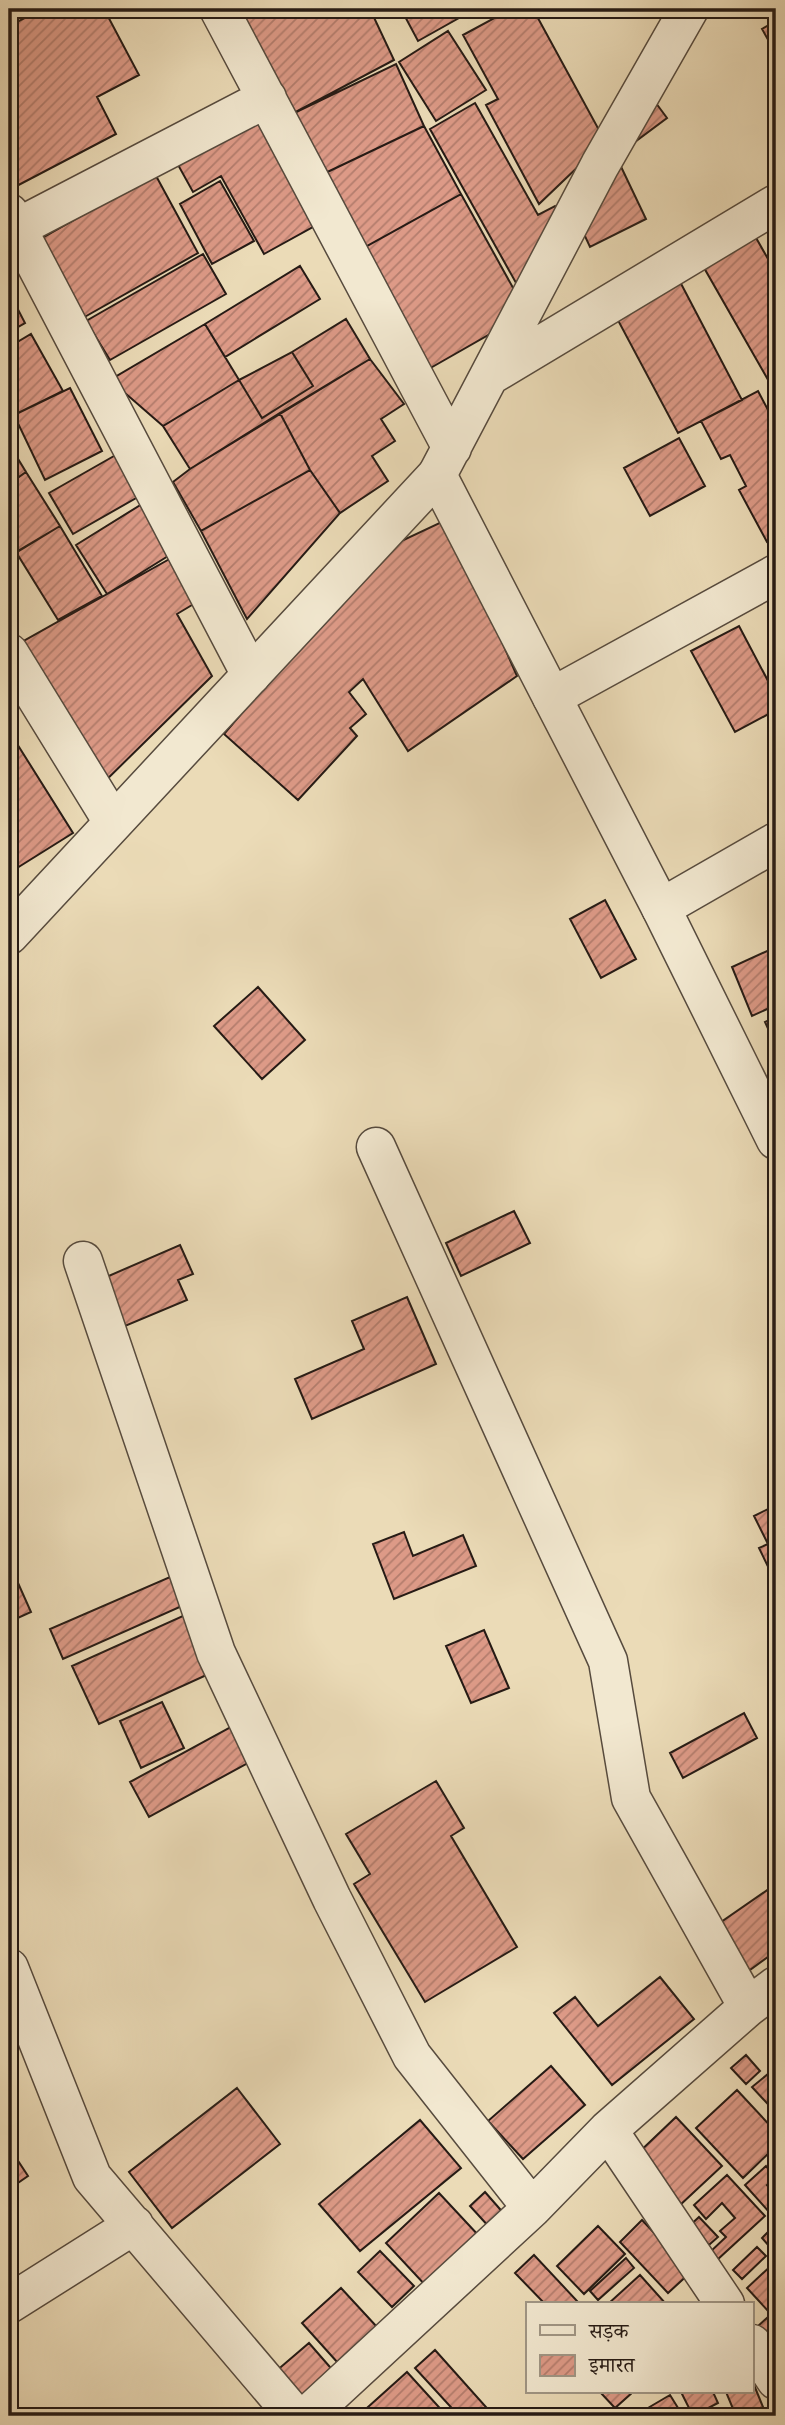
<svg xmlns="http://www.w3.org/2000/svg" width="785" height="2425" viewBox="0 0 785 2425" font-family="Alegreya,'Noto Serif Devanagari',serif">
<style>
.building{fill:url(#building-hatch);stroke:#261b15;stroke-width:2}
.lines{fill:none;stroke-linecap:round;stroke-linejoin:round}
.minor-casing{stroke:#574b3e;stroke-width:41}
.tertiary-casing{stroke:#574b3e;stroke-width:41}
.minor{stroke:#f2e8d0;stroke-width:38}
.tertiary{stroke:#f2e8d0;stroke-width:38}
</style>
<defs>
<pattern id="building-hatch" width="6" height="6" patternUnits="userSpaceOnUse" patternTransform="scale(1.75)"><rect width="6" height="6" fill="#dd9a87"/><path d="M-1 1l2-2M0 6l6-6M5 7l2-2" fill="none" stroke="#b37d6d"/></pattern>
</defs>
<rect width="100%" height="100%" fill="#ebdbb7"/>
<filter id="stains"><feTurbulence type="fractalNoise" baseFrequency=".00286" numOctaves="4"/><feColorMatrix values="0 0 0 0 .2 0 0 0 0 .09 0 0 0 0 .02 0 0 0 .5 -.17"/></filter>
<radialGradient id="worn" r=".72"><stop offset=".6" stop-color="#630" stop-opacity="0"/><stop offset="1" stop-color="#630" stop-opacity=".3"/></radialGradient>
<!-- building -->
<path class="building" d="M42 9H104L139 75 97 97 116 134 9 190V26Z
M266 9H370L394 60 290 115 234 24Z
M401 9H475L418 41Z
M511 9H533L605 141 539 204 486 105 498 99 463 35Z
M776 21V54L762 29Z
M448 31 486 90 436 121 399 62Z
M396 64 424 126 319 176 290 115Z
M647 91 667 118 624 150Z
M475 103 538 215 555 206 562 220 520 290 430 129Z
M257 106 320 223 264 254 221 176 193 192 172 154Z
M424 126 461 194 360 250 319 176Z
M614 152 646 219 590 247 577 219Z
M155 174 198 253 81 319 37 241Z
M220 181 254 241 212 264 180 204Z
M461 194 527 313 427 370 360 250Z
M755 236 776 273V382L771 385 703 266Z
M203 254 226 294 110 360 86 321Z
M300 266 320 299 225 357 205 324Z
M677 276 742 400 678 433 612 309Z
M9 292 25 323 9 332Z
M346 319 370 359 190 469 163 426 239 380 262 418 313 386 292 352Z
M205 324 239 380 163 426 110 380Z
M31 334 63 391 14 415 9 407V347Z
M292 352 313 386 262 418 239 380Z
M370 359 404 404 381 419 395 441 372 456 388 481 340 513 310 470 280 413Z
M70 388 102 451 45 480 14 415Z
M758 391 776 425V538L767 542 739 490 746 486 730 455 721 459 701 421Z
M280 413 310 470 201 531 173 482 190 469Z
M679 438 705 486 650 516 624 468Z
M9 444 26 472 9 484Z
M121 452 145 493 73 534 49 493Z
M310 470 340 513 247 619 201 531Z
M26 472 60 526 9 557V484Z
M150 499 181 548 107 594 76 545Z
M448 519 517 676 408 751 363 679 349 692 366 714 350 728 357 736 298 800 224 734 380 551Z
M60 526 102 596 58 620 16 552Z
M182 552 207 596 177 614 212 676 94 792 13 647Z
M739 626 776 696V710L735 732 691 651Z
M9 731 73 833 9 873Z
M605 900 636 959 601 978 570 919Z
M776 947V1005L752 1016 732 967Z
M258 987 305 1040 262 1079 214 1026Z
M776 1017V1046L765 1022Z
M514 1211 530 1243 461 1276 446 1243Z
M180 1245 193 1274 178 1280 187 1300 125 1326 104 1278Z
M407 1297 436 1364 312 1419 295 1379 364 1349 352 1321Z
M776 1505V1580L775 1581 759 1548 768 1544 754 1516Z
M404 1532 413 1556 463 1535 476 1566 394 1599 373 1544Z
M14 1574 31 1612 9 1622V1576Z
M170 1577 182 1606 63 1659 50 1629Z
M185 1615 211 1673 99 1724 72 1666Z
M484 1630 509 1688 471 1703 446 1646Z
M162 1702 184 1748 141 1768 120 1721Z
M744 1713 757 1738 683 1778 670 1753Z
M238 1723 257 1758 149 1817 130 1782Z
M436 1781 464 1828 451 1836 517 1947 425 2002 354 1884 370 1874 346 1834Z
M776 1884V1951L743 1975 711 1929Z
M660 1977 694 2019 612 2085 554 2013 575 1997 598 2026Z
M746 2055 760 2071 746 2084 731 2068Z
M551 2066 585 2105 523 2159 488 2121Z
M768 2074 776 2083V2113L752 2087Z
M237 2088 280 2144 172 2228 129 2172Z
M737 2090 776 2132V2146L743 2178 696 2128Z
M676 2117 722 2166 679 2206 634 2157Z
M420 2120 461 2168 360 2251 319 2204Z
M9 2147 28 2176 9 2189Z
M766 2166 775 2178 767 2185 776 2196V2207L770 2213 745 2185Z
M727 2175 765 2216 717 2260 710 2252 726 2237 720 2231 735 2218 722 2203 706 2219 694 2205Z
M485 2192 506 2216 491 2229 470 2206Z
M439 2193 480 2237 427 2287 386 2243Z
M699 2217 718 2237 702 2251 684 2231Z
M642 2220 691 2272 668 2293 620 2242Z
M776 2224V2254L762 2238Z
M598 2226 625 2254 584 2294 557 2266Z
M757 2247 766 2256 742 2279 733 2270Z
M380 2251 414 2286 392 2307 358 2272Z
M534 2255 578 2302 575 2304H545L515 2273Z
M626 2258 634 2268 598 2300 590 2291Z
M776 2261V2306L769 2312 747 2288Z
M640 2275 666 2304H608Z
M341 2288 377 2327 338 2363 302 2323Z
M776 2310V2347L758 2326Z
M309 2343 336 2374 303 2403 275 2372Z
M435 2350 494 2416H459L415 2368Z
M407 2372 447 2416H358Z
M752 2380 763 2407 736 2416 726 2392H752Z
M600 2392H633L615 2408Z
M681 2392H713L718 2403 693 2416Z
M670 2395 683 2416H636V2415Z"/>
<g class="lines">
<defs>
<path id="minor" d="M219 9 452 448
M9 213 251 675
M9 232 267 98
M491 375 776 204
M437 475 600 165 689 9
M9 653 113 822
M552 697 776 574
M661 908 776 842
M376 1147 608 1661 631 1798 748 2007
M83 1261 216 1653 332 1899 412 2056 532 2208
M9 1968 92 2177 295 2416
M608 2130 725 2304
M9 2304 134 2225
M752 2344 776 2380
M307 2416 532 2208 608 2130 748 2007 776 1986"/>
<path id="tertiary" d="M9 935 437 475 661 908 776 1140"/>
</defs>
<!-- minor casing -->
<use href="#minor" class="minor-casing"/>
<!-- tertiary casing -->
<use href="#tertiary" class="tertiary-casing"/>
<!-- minor -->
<use href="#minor" class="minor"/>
<!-- tertiary -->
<use href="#tertiary" class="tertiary"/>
</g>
<!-- margin -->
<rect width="785" height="2425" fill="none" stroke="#ebdbb7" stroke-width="35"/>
<rect x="10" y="10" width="764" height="2404" fill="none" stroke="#261b15" stroke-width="3.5"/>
<rect x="18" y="18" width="750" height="2390" fill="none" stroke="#261b15" stroke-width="2"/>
<!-- legend -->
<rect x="526" y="2302" width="228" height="91" fill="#f2e8d0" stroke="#a09685" stroke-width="2"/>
<rect x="540" y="2325" width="35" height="10" fill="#f2e8d0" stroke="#a09685" stroke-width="2"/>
<text x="589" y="2338" font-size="21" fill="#261b15">सड़क</text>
<rect x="540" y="2355" width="35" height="21" fill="url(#building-hatch)" stroke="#a09685" stroke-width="2"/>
<text x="589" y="2372" font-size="21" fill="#261b15">इमारत</text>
<rect width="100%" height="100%" filter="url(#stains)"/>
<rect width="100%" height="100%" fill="url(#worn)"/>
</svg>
